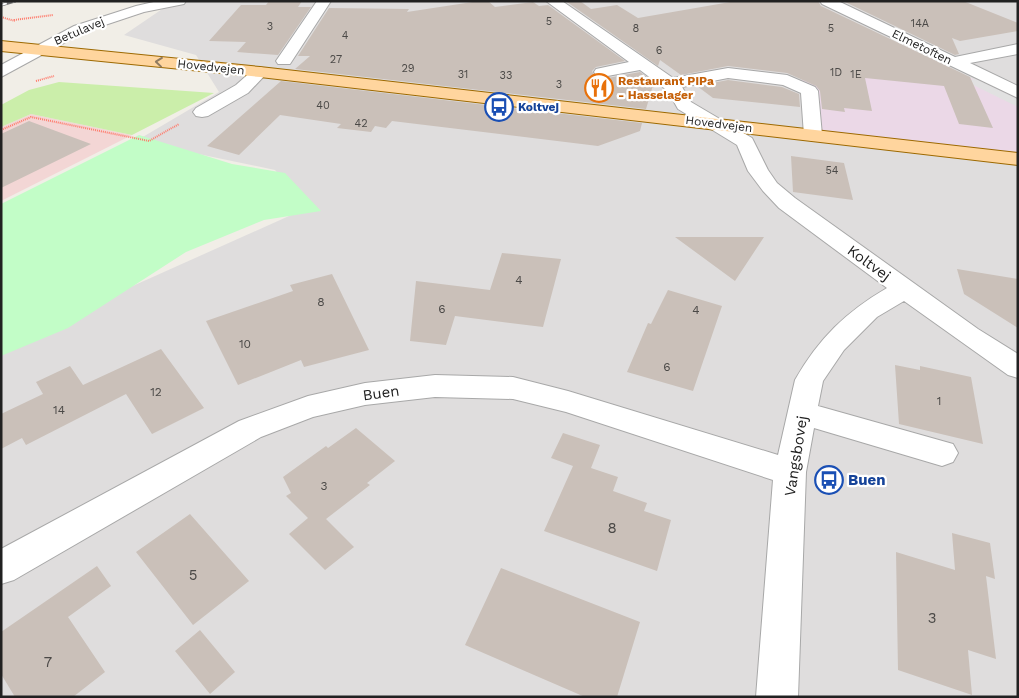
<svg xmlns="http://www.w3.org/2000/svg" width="1019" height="698" viewBox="0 0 1019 698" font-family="'Work Sans',sans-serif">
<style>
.residential{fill:#dfdddd}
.commercial{fill:#f3d6d5}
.industrial{fill:#ebd8e7}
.grass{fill:#cbeeaa}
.park{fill:#c2fdc7}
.parking{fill:#e1e1e1}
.building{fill:#cac0b9}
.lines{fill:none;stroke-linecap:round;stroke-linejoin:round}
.minor-casing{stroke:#a8a8a8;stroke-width:2}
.major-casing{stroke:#9d6900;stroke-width:2}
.path{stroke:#ff796a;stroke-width:2;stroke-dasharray:1 1;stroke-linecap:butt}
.minor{fill:#fff;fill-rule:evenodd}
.major{fill:#ffd59e;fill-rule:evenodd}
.rail-casing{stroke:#6f6f6f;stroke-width:3}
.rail{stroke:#fff;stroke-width:2;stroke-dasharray:6;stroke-linecap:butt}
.oneway{stroke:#907b60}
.labels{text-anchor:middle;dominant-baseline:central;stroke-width:4.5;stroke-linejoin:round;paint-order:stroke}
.far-number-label{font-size:11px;fill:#4b4947}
.far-street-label{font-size:12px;fill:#212121;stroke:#fff}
.far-food-label{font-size:12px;font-weight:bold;fill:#c56008;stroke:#fff;text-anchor:start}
.far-transit-label{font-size:12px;font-weight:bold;fill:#164399;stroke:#fff;text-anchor:start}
.number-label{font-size:12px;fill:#4b4947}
.street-label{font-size:15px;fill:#212121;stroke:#fff}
.transit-label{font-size:15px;font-weight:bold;fill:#164399;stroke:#fff;text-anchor:start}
.near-number-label{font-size:15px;fill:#4b4947}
</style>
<rect width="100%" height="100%" fill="#f1eee7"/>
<!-- residential -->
<path class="residential" d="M174 1H1018V98L949 69 1018 154V697H1V345L309 207 275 170 136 141 219 92 196 55 124 35Z"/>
<!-- commercial -->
<path class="commercial" d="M31 114 132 135 1 201V127Z"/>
<!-- industrial -->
<path class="industrial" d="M799 51 949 69 1018 98V154L807 130Z"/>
<!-- grass -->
<path class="grass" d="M59 82 214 93 132 135 31 114 1 127V105L29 90Z"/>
<!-- park -->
<path class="park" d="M139 135 232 164 285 173 321 211 264 220 186 252 68 328 1 356V204Z"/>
<!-- parking -->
<path class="parking" d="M976 79 1018 99V107L965 81Z"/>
<!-- building -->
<path class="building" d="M269 1H302L298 7H311L278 55 237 52 246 42 209 41 241 5H266Z
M479 1H488L495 7 533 2 539 6 548 5 625 61 596 67 592 71 595 77 602 79 640 72 654 82 646 109 295 69 310 56H298L329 8 409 9 407 12Z
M580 1 591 9 617 5 638 18 736 1H818L821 6 970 77 993 128 959 124 944 86 865 78 872 111 844 108 845 112 822 109 820 91 816 86 787 73 728 66 681 75 660 60 658 66 567 2Z
M843 1H963L1018 23V31L960 41 952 38 959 54 955 55Z
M728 80 782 87 799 94 800 107 713 98 697 86Z
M281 81 642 123 640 131 598 146 392 121 386 128 375 126 371 132 337 128 341 124 280 115 239 155 207 146Z
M29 121 91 144 1 188V134Z
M791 156 844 163 853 200 793 192Z
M675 237H764L735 281Z
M502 253 561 259 543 327 455 316 446 345 410 341 416 281 490 290Z
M957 269 1018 279V328L964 294Z
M332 274 369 350 304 367 301 360 238 385 206 321 293 291 290 285Z
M668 290 722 306 693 391 627 372 648 323 651 324Z
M161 349 204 408 152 434 126 394 26 445 22 438 1 449V414L43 394 36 382 70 366 83 385Z
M895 365 920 370V366L971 377 983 444 899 424Z
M356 428 395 461 367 483 370 485 326 519 354 547 325 570 289 534 308 518 286 496 291 493 283 477 326 446 328 448Z
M563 433 600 445 591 468 618 477 613 491 647 503 644 511 671 520 657 571 544 531 573 466 551 458Z
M190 514 249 581 193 625 136 552Z
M952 533 990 543 995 579 986 576 996 659 968 650 972 695 898 670 896 552 955 570Z
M97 566 111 586 68 617 105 672 73 697H15L1 674V632Z
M501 568 640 622 617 697H585L465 645Z
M200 630 235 672 210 694 175 651Z"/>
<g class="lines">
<defs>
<path id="minor" d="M158 1H186L184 4 144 12 84 32 1 77V65L74 26 136 6Z
M317 1H331L290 64H278L276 61Z
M546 1H562L673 78 728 68 787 75 815 87 818 91 822 135 820 139 813 141 806 139 804 135 801 93 783 85 728 78 682 87 691 102 752 138 768 170 777 183 795 198 978 329 1018 354V378L1008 375 904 301 877 317 844 350 823 381 818 406 953 444 958 453 953 462 942 466 814 428 806 472 798 697H756L773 480 566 412 513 399 435 397 365 405 313 417 261 437 14 580 1 584V549L239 421 308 396 365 383 435 375 513 377 568 391 778 455 795 380C819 338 846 312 887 288L779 208 763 191 748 171 737 145 678 109 669 93 664 88 640 70 602 77 596 75 594 72 596 69 629 62Z
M820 1H838L955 57 1018 44V54L970 63 1018 86V98L822 4Z
M260 67 266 69 268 72 248 93 208 116 202 117 196 116 193 112 196 108 236 85 254 69Z"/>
<path id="major" d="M1 41 260 67 1018 153V165L260 77 1 51Z"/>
</defs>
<!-- minor casing -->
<use href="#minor" class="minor-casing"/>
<!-- major casing -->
<use href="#major" class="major-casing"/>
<!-- path -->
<path class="path" d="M1 17 15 21
M14 20 53 15
M36 81 54 76
M1 130 31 117 149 141 179 124"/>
<!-- minor -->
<use href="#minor" class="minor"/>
<!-- major -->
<use href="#major" class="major"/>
<defs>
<path id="rail" d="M1 5 15 1"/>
</defs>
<!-- rail casing -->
<use href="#rail" class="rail-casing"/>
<!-- rail -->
<use href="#rail" class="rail"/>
</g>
<!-- one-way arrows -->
<defs><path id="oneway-chevron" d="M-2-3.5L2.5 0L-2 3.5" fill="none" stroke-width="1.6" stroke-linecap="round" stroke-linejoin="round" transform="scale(1.25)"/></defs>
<use class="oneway" href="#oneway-chevron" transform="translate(159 62) rotate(-174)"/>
<!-- icons -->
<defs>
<symbol id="restaurant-ring" viewBox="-11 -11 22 22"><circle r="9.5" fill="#fff" stroke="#e8710a" stroke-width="1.5"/><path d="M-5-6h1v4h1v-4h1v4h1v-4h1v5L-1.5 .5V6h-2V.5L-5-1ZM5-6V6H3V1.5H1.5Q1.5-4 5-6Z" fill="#e8710a"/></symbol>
<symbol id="bus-ring" viewBox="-11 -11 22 22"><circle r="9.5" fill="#fff" stroke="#1a4fb4" stroke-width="1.5"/><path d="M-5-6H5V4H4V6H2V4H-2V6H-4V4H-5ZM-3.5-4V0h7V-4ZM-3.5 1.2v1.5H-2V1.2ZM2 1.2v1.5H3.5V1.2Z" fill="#1a4fb4"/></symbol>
</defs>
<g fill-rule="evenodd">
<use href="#restaurant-ring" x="583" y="72" width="32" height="32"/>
<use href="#bus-ring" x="483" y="91" width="32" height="32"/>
<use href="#bus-ring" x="813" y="464" width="32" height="32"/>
</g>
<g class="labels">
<!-- far-number labels -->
<g class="far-number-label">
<text x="549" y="21">5</text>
<text x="920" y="23">14A</text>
<text x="270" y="26">3</text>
<text x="636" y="28">8</text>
<text x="831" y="28">5</text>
<text x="345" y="35">4</text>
<text x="659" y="50">6</text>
<text x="336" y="59">27</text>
<text x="408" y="68">29</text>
<text x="836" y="72">1D</text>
<text x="463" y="74">31</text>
<text x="856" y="74">1E</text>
<text x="506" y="75">33</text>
<text x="559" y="84">3</text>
<text x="323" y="105">40</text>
<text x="361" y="123">42</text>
<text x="832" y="170">54</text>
</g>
<!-- far-street labels -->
<g class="far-street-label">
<text transform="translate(79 31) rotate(-23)">Betulavej</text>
<text transform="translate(922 47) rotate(26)">Elmetoften</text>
<text transform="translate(211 67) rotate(6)">Hovedvejen</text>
<text transform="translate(719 124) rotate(7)">Hovedvejen</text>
</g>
<!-- far-food labels -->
<g class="far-food-label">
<text x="618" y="81">Restaurant PiPa<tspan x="618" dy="14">- Hasselager</tspan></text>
</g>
<!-- far-transit labels -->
<g class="far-transit-label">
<text x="518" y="107">Koltvej</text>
</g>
<!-- number labels -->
<g class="number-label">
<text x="519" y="280">4</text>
<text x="321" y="302">8</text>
<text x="442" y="309">6</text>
<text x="696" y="310">4</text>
<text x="245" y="344">10</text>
<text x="667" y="367">6</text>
<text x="156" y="392">12</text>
<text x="939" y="401">1</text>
<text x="59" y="410">14</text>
<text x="324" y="486">3</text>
</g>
<!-- street labels -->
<g class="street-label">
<text transform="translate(869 263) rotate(36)">Koltvej</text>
<text transform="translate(381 393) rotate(-8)">Buen</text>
<text transform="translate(796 456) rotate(-81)">Vangsbovej</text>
</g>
<!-- transit labels -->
<g class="transit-label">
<text x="848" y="480">Buen</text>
</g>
<!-- near-number labels -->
<g class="near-number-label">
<text x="612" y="528">8</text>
<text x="193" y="575">5</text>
<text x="932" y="618">3</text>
<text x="48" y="662">7</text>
</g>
</g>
<!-- border -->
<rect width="1019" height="698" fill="none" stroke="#212121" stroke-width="5"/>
</svg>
